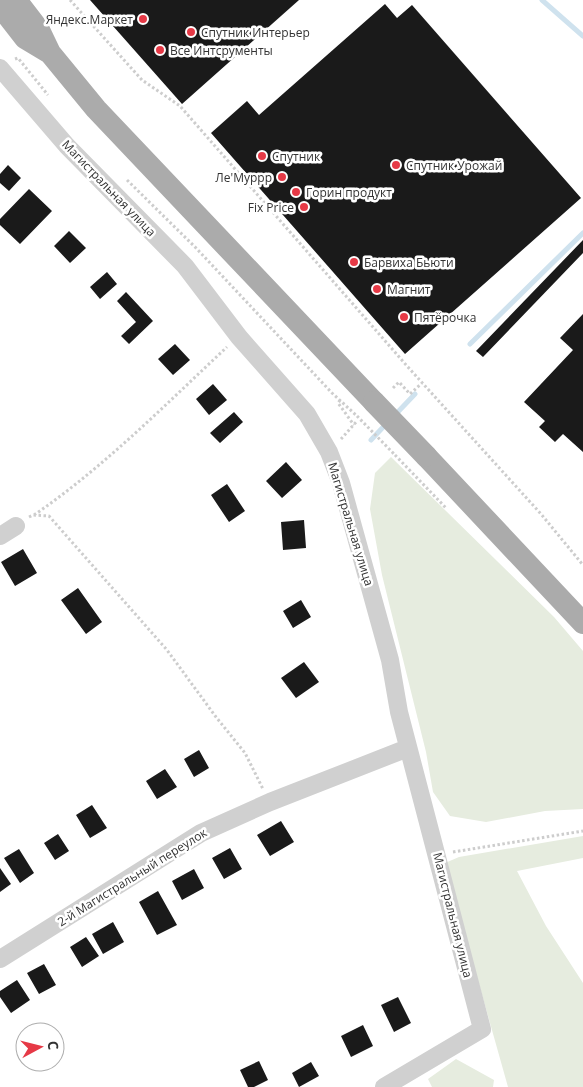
<svg xmlns="http://www.w3.org/2000/svg" width="583" height="1087" viewBox="0 0 583 1087" font-family="'Open Sans',sans-serif">
<style>
.green{fill:#e6ecdf}
.lines{fill:none;stroke-linecap:round;stroke-linejoin:round}
.stream{stroke:#cfe2ee;stroke-width:5}
.building{fill:#1a1a1a}
.path{stroke:#cdcdcd;stroke-width:3;stroke-dasharray:2.5 2.5;stroke-linecap:butt}
.minor{stroke:#d0d0d0;stroke-width:18}
.major{stroke:#ababab;stroke-width:22}
.path-bridge{stroke:#cdcdcd;stroke-width:3;stroke-dasharray:2.5 2.5;stroke-linecap:butt}
.major-bridge{stroke:#ababab;stroke-width:22}
.poi-dot{fill:#e63946;stroke:#fff;stroke-width:2}
.labels{text-anchor:middle;dominant-baseline:central;stroke-width:5;stroke-linejoin:round;paint-order:stroke}
.poi-label{font-size:12px;fill:#333;stroke:#fff;text-anchor:start}
.street-label{font-size:12px;fill:#333;stroke:#fff}
</style>
<rect width="100%" height="100%" fill="#fff"/>
<!-- green -->
<path class="green" d="M391 457 554 617 583 651V809L545 811 486 822 450 816 433 792 426 752 382 575 370 509 375 473Z
M583 836V858L517 871 546 926 583 983V1087H508L445 863 459 857Z
M456 1059 494 1080 493 1087H432L428 1079Z"/>
<g class="lines">
<!-- stream -->
<path class="stream" d="M542 0 583 36
M470 344 583 233
M394 416 415 394
M371 440 386 424"/>
</g>
<!-- building -->
<path class="building" d="M90 0H299L182 104Z
M385 4 397 18 412 5 581 198 405 354 211 133 247 101 259 115Z
M8 165 21 178 9 191 0 183V174Z
M29 189 52 211 20 244 0 225V219Z
M69 231 86 248 70 263 54 246Z
M583 240V253L483 357 476 351Z
M107 272 117 284 100 299 90 287Z
M126 292 153 321 129 344 121 336 136 322 117 301Z
M583 314V452L563 434 555 442 539 427 545 421 524 402 573 350 560 338Z
M175 344 190 360 173 375 158 359Z
M213 384 227 400 209 415 196 399Z
M234 412 243 422 220 443 210 433Z
M286 462 302 480 282 498 266 481Z
M227 484 245 511 229 522 211 495Z
M304 520 306 548 283 550 281 522Z
M23 549 37 573 15 586 1 562Z
M78 588 102 622 86 634 61 600Z
M301 600 311 617 293 628 283 611Z
M304 662 319 682 296 698 281 678Z
M199 750 209 768 194 777 184 759Z
M165 769 177 787 157 799 146 781Z
M92 805 107 828 90 838 76 815Z
M281 821 294 842 270 856 257 835Z
M58 834 69 851 55 860 44 843Z
M230 848 242 869 224 879 212 858Z
M19 849 34 873 20 883 4 858Z
M0 868 11 884 0 892Z
M194 869 204 888 182 900 172 881Z
M158 891 177 925 157 935 139 902Z
M113 922 124 942 103 954 92 934Z
M86 937 99 956 82 967 70 947Z
M44 964 56 985 39 994 27 973Z
M17 980 30 1000 11 1013 0 997V991Z
M398 997 411 1023 394 1032 381 1005Z
M363 1025 373 1046 351 1057 341 1036Z
M259 1061 268 1080 254 1087H248L240 1070Z
M311 1062 319 1076 299 1087 292 1073Z"/>
<g class="lines">
<!-- path -->
<path class="path" d="M70 0 142 80 180 106 407 366 541 514 583 565
M15 59 18 58 48 95
M127 180 196 248 332 393 357 416
M393 388 399 382 410 394 422 383
M340 400 338 403 354 425
M341 439 357 421
M395 455 447 509
M34 515C104 467 165 405 227 347
M29 517 33 515 49 516 167 650 216 717 245 753 263 789
M453 852 583 831"/>
<!-- minor -->
<path class="minor" d="M0 68 67 146 185 266 239 337 307 414 329 452 341 483 390 660 399 712 482 1029 384 1087
M0 536 16 526
M0 959 201 833 270 802 408 748"/>
<!-- major -->
<path class="major" d="M16 0 39 30 50 53 96 109 374 402
M0 6 25 38 50 53
M426 456 583 623"/>
<!-- path-bridge -->
<path class="path-bridge" d="M357 416 395 455"/>
<!-- major-bridge -->
<path class="major-bridge" d="M374 402 426 456"/>
</g>
<!-- markers -->
<g class="poi-dot">
<circle cx="143" cy="19" r="5"/>
<circle cx="191" cy="32" r="5"/>
<circle cx="160" cy="50" r="5"/>
<circle cx="262" cy="156" r="5"/>
<circle cx="396" cy="165" r="5"/>
<circle cx="282" cy="177" r="5"/>
<circle cx="296" cy="192" r="5"/>
<circle cx="304" cy="207" r="5"/>
<circle cx="354" cy="262" r="5"/>
<circle cx="377" cy="289" r="5"/>
<circle cx="404" cy="317" r="5"/>
</g>
<g class="labels">
<!-- poi labels -->
<g class="poi-label">
<text x="133" y="19" text-anchor="end">Яндекс.Маркет</text>
<text x="201" y="32">Спутник Интерьер</text>
<text x="170" y="50">Все Интсрументы</text>
<text x="272" y="156">Спутник</text>
<text x="406" y="165">Спутник Урожай</text>
<text x="272" y="177" text-anchor="end">Ле'Муррр</text>
<text x="306" y="192">Горин продукт</text>
<text x="294" y="207" text-anchor="end">Fix Price</text>
<text x="364" y="262">Барвиха Бьюти</text>
<text x="387" y="289">Магнит</text>
<text x="414" y="317">Пятёрочка</text>
</g>
<!-- street labels -->
<g class="street-label">
<text transform="translate(109 188) rotate(46)">Магистральная улица</text>
<text transform="translate(351 524) rotate(73)">Магистральная улица</text>
<text transform="translate(132 877) rotate(-32)">2-й Магистральный переулок</text>
<text transform="translate(453 915) rotate(76)">Магистральная улица</text>
</g>
</g>
<!-- north arrow -->
<g transform="translate(40 1047) rotate(83)"><circle r="24" fill="#ffffff" stroke="#adadad"/>
<path d="M0-4L9 19L0 12L-9 19Z" fill="#e63946"/>
<text y="-8" font-size="14" font-weight="bold" text-anchor="middle" fill="#333333">С</text>
</g>
</svg>
